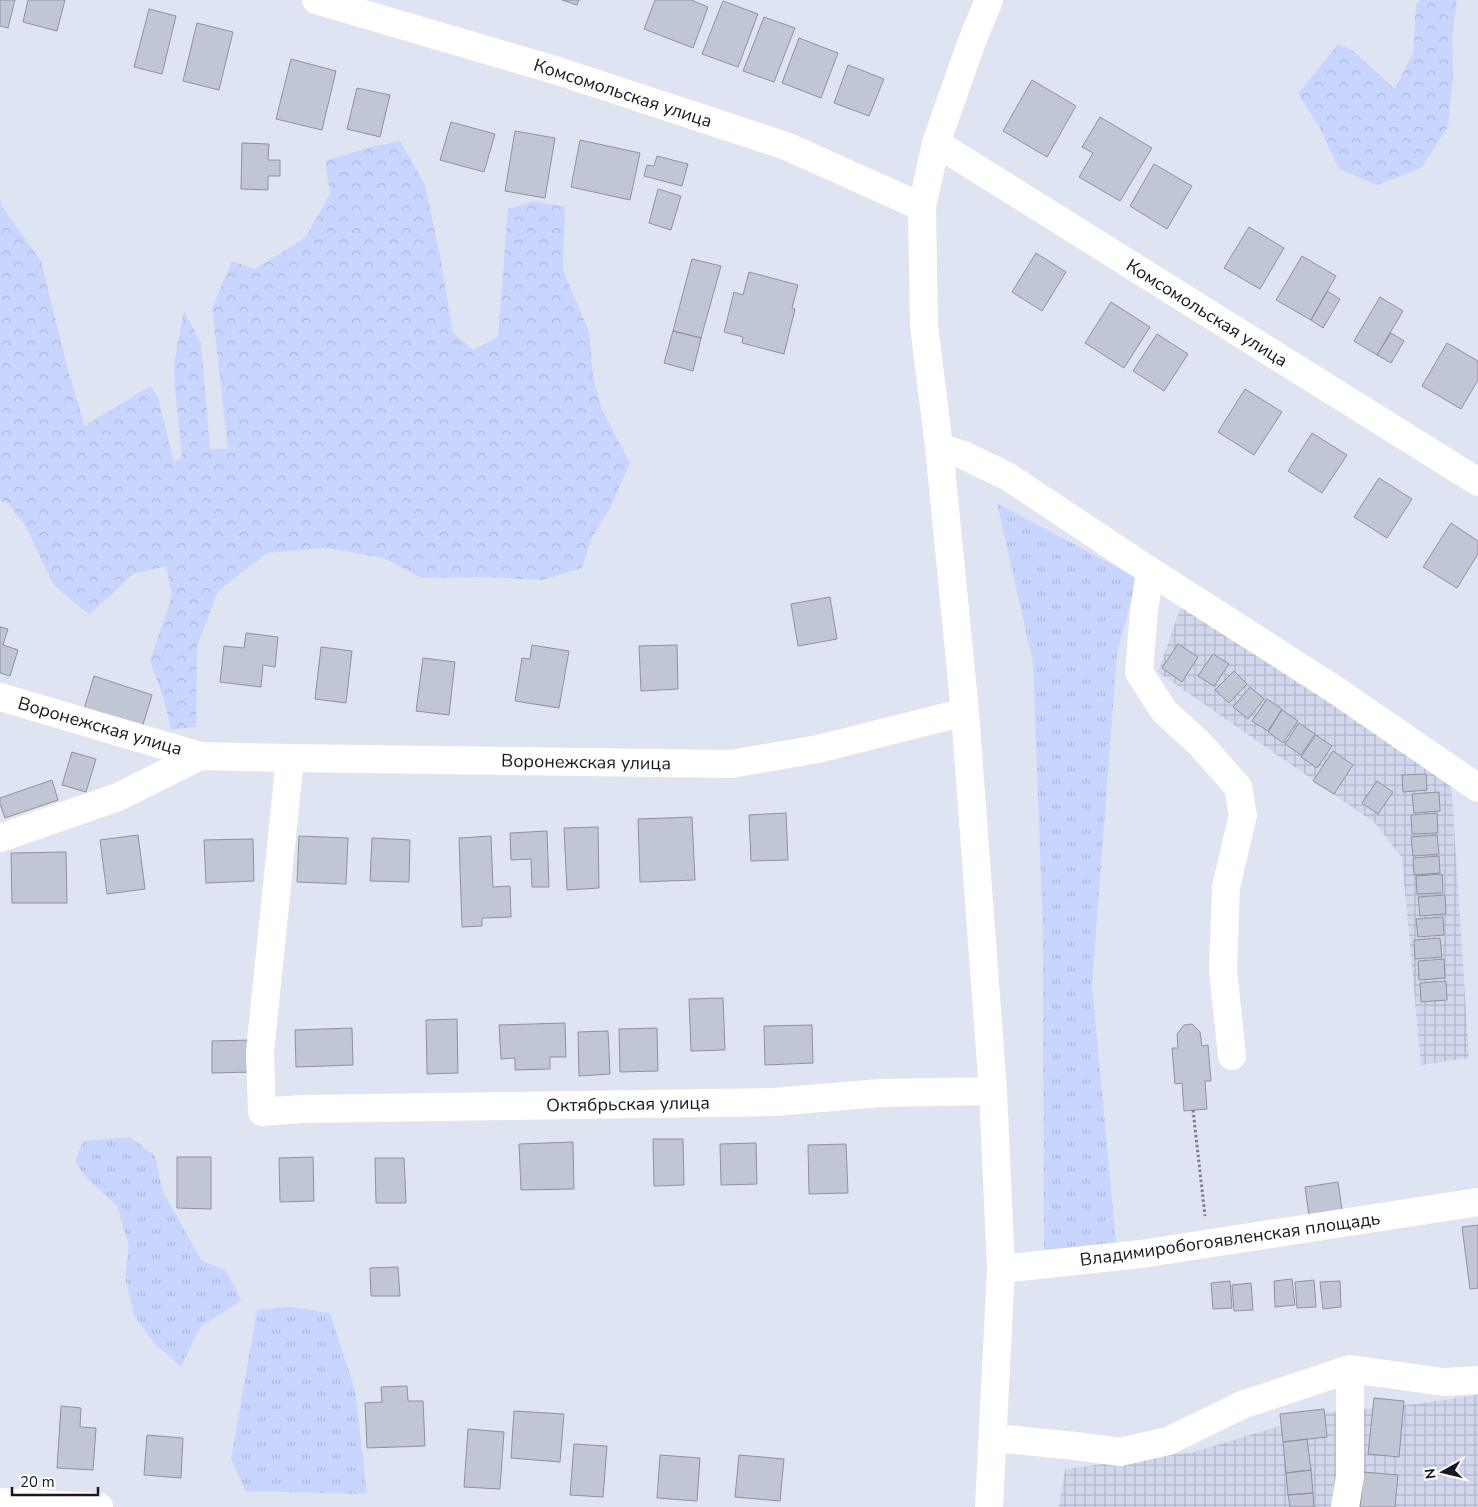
<svg xmlns="http://www.w3.org/2000/svg" width="1478" height="1507" viewBox="0 0 1478 1507" font-family="'Nunito Sans',sans-serif">
<style>
.industrial{fill:url(#industrial-grid)}
.grass{fill:url(#grass-tufts)}
.forest{fill:url(#forest-crowns)}
.building{fill:#c1c6d4;stroke:#8e92a0}
.lines{fill:none;stroke-linecap:round;stroke-linejoin:round}
.path{stroke:#7c7f8a;stroke-width:3;stroke-dasharray:2.5 2.5;stroke-linecap:butt}
.minor{stroke:#fff;stroke-width:28}
.labels{text-anchor:middle;dominant-baseline:central;stroke-width:4;stroke-linejoin:round;paint-order:stroke}
.street-label{font-size:18px;fill:#18191f;stroke:#fff}
</style>
<defs>
<pattern id="industrial-grid" width="8" height="8" patternUnits="userSpaceOnUse" patternTransform="scale(1.25)"><rect width="8" height="8" fill="#d0d7ec"/><path d="M0 4h8M4 0v8" fill="none" stroke="#b2b8ca"/></pattern>
<pattern id="grass-tufts" width="24" height="20" patternUnits="userSpaceOnUse" patternTransform="scale(1.25)"><rect width="24" height="20" fill="#c8d5fe"/><path d="M3 7l-1-3M5 7V3M7 7l1-3M15 17l-1-3M17 17v-4M19 17l1-3" fill="none" stroke="#abb6d9"/></pattern>
<pattern id="forest-crowns" width="20" height="18" patternUnits="userSpaceOnUse" patternTransform="scale(1.25)"><rect width="20" height="18" fill="#c8d5fe"/><path d="M2 6a3 3 0 1 1 6 0M12 15a3 3 0 1 1 6 0" fill="none" stroke="#abb6d9"/></pattern>
</defs>
<rect width="100%" height="100%" fill="#dfe4f3"/>
<!-- industrial -->
<path class="industrial" d="M1182 603 1451 780 1469 1058 1421 1065 1402 858 1375 823 1158 672Z
M1478 1395V1507H1059L1065 1469 1194 1452 1322 1413 1415 1404Z"/>
<!-- grass -->
<path class="grass" d="M997 503 1137 578 1117 653 1092 985 1117 1253 1044 1255 1043 930 1033 663Z
M130 1137 155 1156 163 1192 202 1261 226 1270 241 1301 200 1327 181 1367 154 1343 134 1315 125 1277 129 1246 117 1206 84 1175 75 1161 83 1141Z
M290 1307 330 1313 355 1390 367 1494 246 1491 231 1459 257 1310Z"/>
<!-- forest -->
<path class="forest" d="M1420 0H1457L1452 36 1453 77 1448 127 1421 168 1377 185 1339 169 1320 128 1298 94 1338 44 1353 51 1395 89 1413 53 1416 5Z
M400 141 425 185 440 256 453 333 473 350 498 337 508 209 534 201 565 207 563 270 589 332 593 376 602 410 630 463 610 508 591 539 582 568 542 580 486 577 422 578 383 558 328 548 267 553 218 591 197 646 196 727 171 730 163 696 150 661 172 596 166 566 133 574 89 615 53 584 26 527 9 504 0 500V197L2 207 41 261 69 374 85 426 150 386 158 397 174 462 182 457 175 388 174 363 184 311 201 343 210 449H228L212 308 232 261 255 269 305 238 330 194 325 161 367 148Z"/>
<!-- building -->
<path class="building" d="M0 0H15L8 28 0 26Z
M28 0H65L57 31 23 22Z
M562 0H579L577 5Z
M655 0H691L708 7 693 48 644 29Z
M723 1 758 14 738 67 702 54Z
M149 9 176 16 162 74 134 67Z
M764 17 795 28 774 82 743 71Z
M197 23 233 32 219 90 183 81Z
M799 38 838 53 821 98 782 83Z
M291 59 336 71 322 130 276 119Z
M848 65 884 79 869 116 834 103Z
M1032 80 1076 106 1047 157 1003 131Z
M357 88 390 95 380 137 347 129Z
M1100 117 1152 148 1120 201 1079 177 1093 153 1082 147Z
M451 122 495 134 484 172 440 160Z
M515 131 555 138 545 198 505 191Z
M580 140 640 153 630 200 571 187Z
M242 143 269 144 268 160H280V176H268V190L241 189Z
M657 156 688 164 682 186 644 176 647 165 654 166Z
M1154 164 1192 186 1167 229 1130 206Z
M658 189 681 196 671 230 649 223Z
M1249 227 1284 248 1260 289 1224 268Z
M1036 253 1066 272 1042 311 1012 292Z
M1302 256 1336 276 1311 320 1276 300Z
M692 259 721 266 701 338 673 331Z
M749 272 798 285 792 308 795 309 784 354 742 343 743 337 724 332 734 292 743 295Z
M1327 291 1340 299 1323 328 1311 320Z
M1380 297 1403 311 1377 355 1354 341Z
M1111 302 1150 327 1124 368 1085 343Z
M673 331 701 338 693 371 664 363Z
M1391 333 1404 341 1391 363 1377 355Z
M1157 334 1188 354 1164 391 1133 371Z
M1447 343 1478 361V380L1461 409 1422 386Z
M1245 389 1282 412 1254 455 1218 432Z
M1312 433 1347 455 1322 493 1288 471Z
M1379 478 1412 499 1387 538 1354 517Z
M1451 523 1478 541V554L1457 588 1423 567Z
M830 597 837 639 798 646 791 604Z
M0 627 8 629 3 645 18 650 10 676 0 673Z
M246 633 278 637 275 667 263 665 261 687 220 682 224 646 244 648Z
M1178 644 1198 657 1182 682 1162 668Z
M532 645 569 651 559 708 515 701 522 658 530 659Z
M677 645 678 689 641 691 639 646Z
M321 647 352 651 346 703 315 699Z
M1213 654 1229 664 1214 686 1198 676Z
M423 658 455 662 449 715 416 711Z
M1234 671 1247 684 1229 703 1215 690Z
M94 676 152 695 142 728 84 709Z
M1250 687 1264 699 1248 719 1233 707Z
M1267 699 1282 709 1268 731 1252 721Z
M1282 710 1298 721 1283 743 1268 732Z
M1299 723 1315 734 1301 755 1285 744Z
M1316 735 1332 746 1317 768 1301 757Z
M1333 751 1353 765 1334 794 1313 781Z
M72 752 96 759 86 792 62 785Z
M1426 774 1427 790 1403 792 1402 775Z
M52 780 58 800 5 818 0 804V798Z
M1377 781 1393 792 1378 814 1362 803Z
M1439 792 1440 811 1414 813 1412 794Z
M786 813 788 860 751 861 749 815Z
M1437 813 1438 833 1412 834 1411 815Z
M692 817 695 880 640 882 638 819Z
M598 827 599 888 567 890 564 828Z
M547 831 549 887H532L531 859 511 860 510 833Z
M138 835 145 889 107 894 100 840Z
M1437 835 1439 854 1413 856 1411 837Z
M299 836 348 838 346 884 297 882Z
M491 836 493 887 510 886 511 917 482 918V926L462 927 459 838Z
M372 838 410 840 409 882 370 881Z
M253 839 254 881 206 883 204 840Z
M66 852 67 903H12L11 853Z
M1439 856 1440 873 1414 875 1413 858Z
M1442 874 1443 893 1417 894 1416 876Z
M1445 895 1446 914 1420 916 1418 897Z
M1443 917 1444 935 1418 937 1416 919Z
M1440 938 1442 957 1415 959 1414 940Z
M1444 959 1445 978 1419 980 1418 961Z
M1446 981 1447 1000 1421 1002 1420 983Z
M723 998 725 1050 691 1051 689 999Z
M457 1019 458 1073 427 1074 426 1020Z
M565 1023 566 1057H550V1069L515 1070V1058L501 1059 499 1025Z
M1192 1024 1200 1032 1202 1046 1208 1045 1211 1081H1205L1207 1109 1184 1111 1182 1083 1175 1084 1172 1048H1178L1177 1034 1184 1025Z
M812 1025 813 1063 765 1065 764 1026Z
M352 1028 353 1065 296 1067 295 1030Z
M657 1028 658 1071 620 1072 619 1029Z
M608 1031 610 1074 579 1076 578 1032Z
M251 1040 252 1072 212 1073V1041Z
M653 1139H683L684 1185 654 1186Z
M573 1142 574 1189 521 1190 519 1144Z
M756 1143 757 1184 721 1185 720 1144Z
M846 1144 848 1193 809 1194 808 1145Z
M177 1157H211V1209L177 1208Z
M313 1157 314 1201 280 1202 279 1158Z
M375 1158H404L406 1203H376Z
M1338 1182 1342 1210 1309 1215 1305 1187Z
M1478 1225V1288L1470 1289 1462 1227Z
M398 1267 400 1296H371L370 1268Z
M1292 1279 1295 1305 1275 1307 1274 1281Z
M1314 1280 1316 1307 1297 1308 1295 1282Z
M1230 1281 1232 1308 1213 1309 1211 1283Z
M1340 1281 1341 1307 1323 1309 1320 1282Z
M1251 1283 1253 1310 1234 1311 1232 1285Z
M407 1386 408 1401H423L425 1446 367 1448 365 1403 382 1402 381 1387Z
M1374 1398 1404 1401 1399 1457 1368 1454Z
M61 1406 81 1408 80 1427 96 1428 93 1470 57 1468Z
M1324 1409 1327 1437 1283 1442 1280 1414Z
M514 1411 564 1414 560 1462 511 1458Z
M468 1429 504 1432 500 1489 464 1487Z
M147 1435 183 1438 181 1478 144 1475Z
M1307 1439 1311 1470 1286 1473 1283 1442Z
M574 1444 607 1446 603 1497 570 1495Z
M660 1455 700 1458 697 1501 657 1498Z
M739 1455 784 1459 780 1501 735 1497Z
M1311 1470 1313 1493 1288 1495 1286 1473Z
M1364 1472 1398 1475 1395 1507H1360Z
M1313 1493 1314 1507H1290L1288 1495Z"/>
<g class="lines">
<!-- path -->
<path class="path" d="M1193 1110 1205 1216"/>
<!-- minor -->
<path class="minor" d="M316 0 558 71 786 146 922 207
M989 0 971 44 936 143 922 207 924 325 939 447 965 712 993 1091 1001 1269 989 1507
M936 143 1478 482
M939 447 961 454 1007 476 1150 571 1334 689 1478 788
M1150 571 1144 611 1139 672 1164 711 1200 744 1238 787 1243 815 1226 887 1223 970 1232 1056
M0 697 200 756
M290 758 260 1052 262 1112 301 1109 774 1102 880 1093 993 1091
M0 838 118 797 200 756 290 758 731 764 818 749 965 712
M1001 1269 1141 1254 1478 1202
M1350 1369 1444 1382 1478 1380
M994 1438 1075 1446 1120 1452 1168 1441 1242 1405 1350 1369V1477L1345 1507
M0 1502 99 1507"/>
</g>
<g class="labels">
<!-- street labels -->
<g class="street-label">
<text transform="translate(623 93) rotate(18)">Комсомольская улица</text>
<text transform="translate(1207 313) rotate(32)">Комсомольская улица</text>
<text transform="translate(100 726) rotate(16)">Воронежская улица</text>
<text transform="translate(586 762) rotate(1)">Воронежская улица</text>
<text transform="translate(628 1104) rotate(-1)">Октябрьская улица</text>
<text transform="translate(1230 1239) rotate(-8)">Владимиробогоявленская площадь</text>
</g>
</g>
<!-- north arrow -->
<g transform="translate(1443 1472) rotate(262)" stroke="#ffffff" stroke-width="4" paint-order="stroke">
<path d="M0-4L9 19L0 12L-9 19Z" fill="#18191f"/>
<text y="-8" font-size="14" font-weight="bold" text-anchor="middle" fill="#18191f">N</text>
</g>
<!-- scale -->
<path d="M12 1487v8h86v-8" fill="none" stroke="#18191f" stroke-width="2.5"/>
<text x="20" y="1487" font-size="15" fill="#18191f" stroke="#ffffff" stroke-width="4" paint-order="stroke">20 m</text>
</svg>
